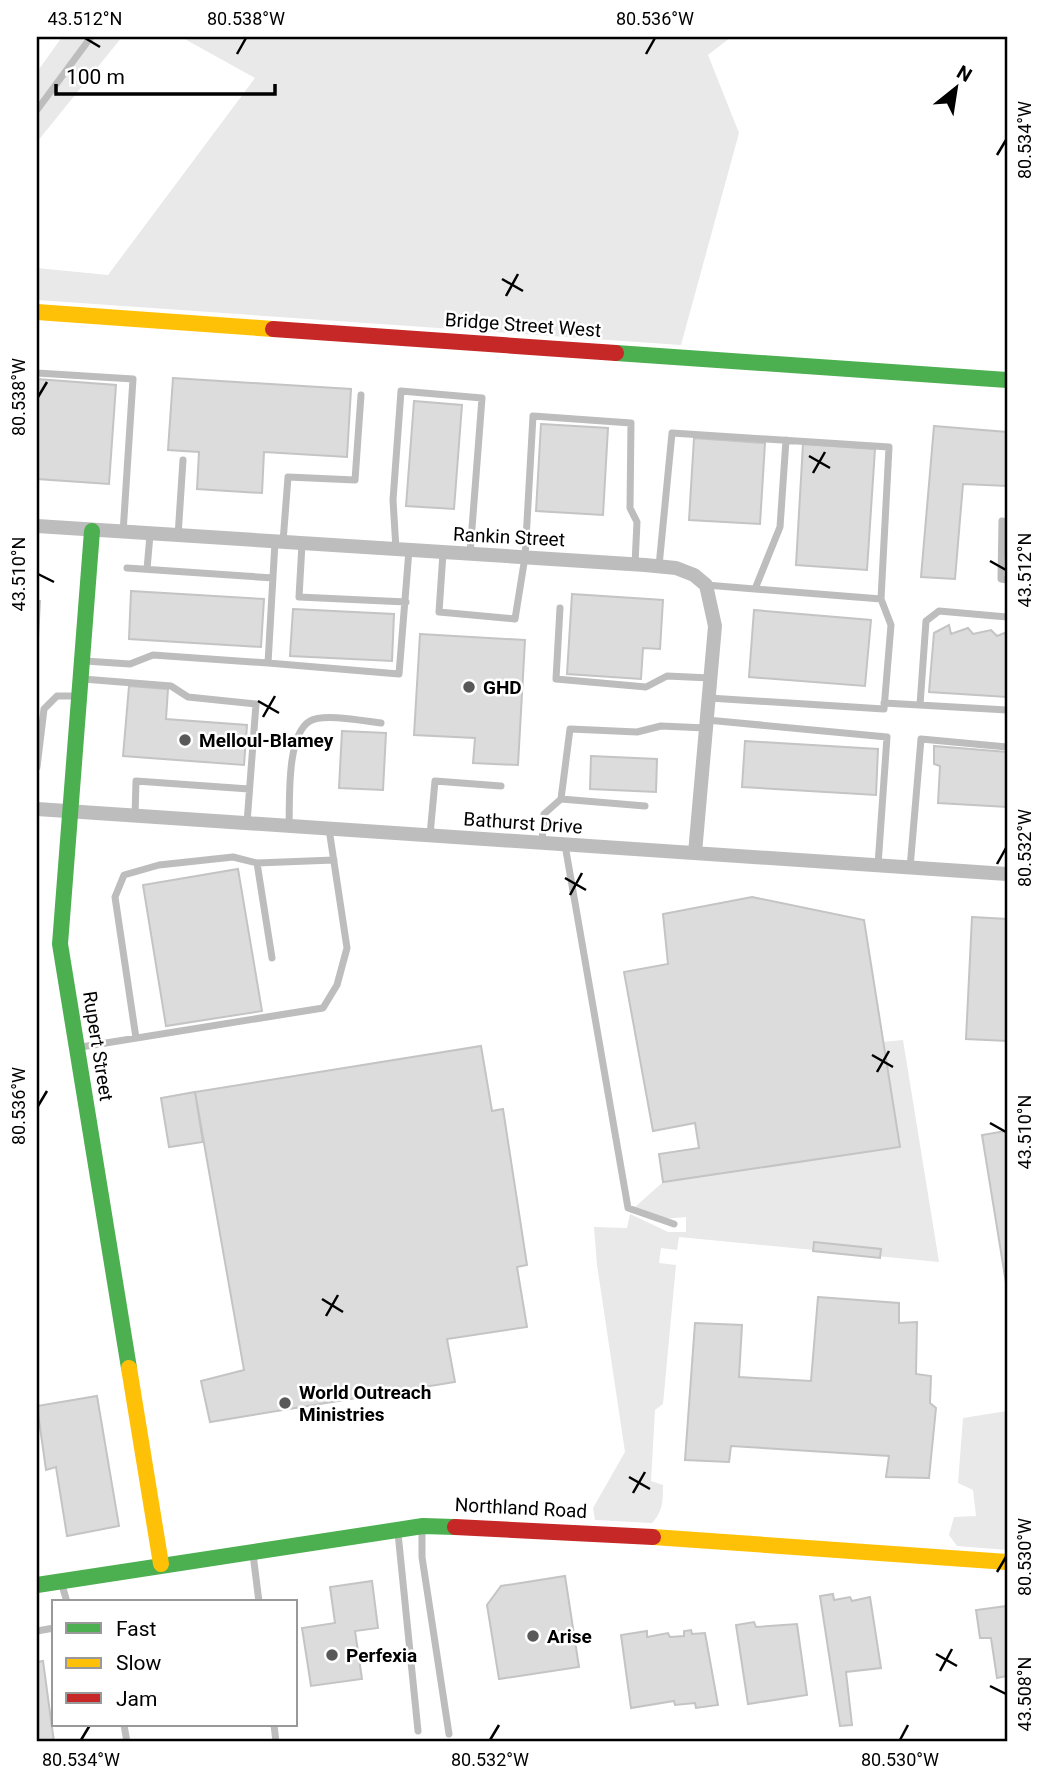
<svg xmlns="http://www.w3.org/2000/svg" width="1044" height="1779" viewBox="0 0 1044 1779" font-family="Roboto,sans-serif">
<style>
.green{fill:#e9e9e9}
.building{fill:#dcdcdc;stroke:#c4c4c4;stroke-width:2}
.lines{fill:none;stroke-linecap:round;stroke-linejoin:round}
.lane{stroke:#bdbdbd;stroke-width:7}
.street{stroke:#bdbdbd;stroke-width:14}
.fast{stroke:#4caf50;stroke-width:16}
.slow{stroke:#ffc107;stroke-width:16}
.jam{stroke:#c62828;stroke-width:16}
.ticks{fill:none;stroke:#000;stroke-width:2.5}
.poi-dot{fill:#595959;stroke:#fff;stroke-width:2.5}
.labels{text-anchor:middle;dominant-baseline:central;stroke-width:5;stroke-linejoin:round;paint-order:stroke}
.street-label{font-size:19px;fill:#000;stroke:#fff}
.poi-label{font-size:19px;font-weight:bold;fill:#000;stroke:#fff;text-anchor:start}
.neatline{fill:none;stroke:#000;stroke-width:2.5}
.ticks-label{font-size:18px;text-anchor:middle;fill:#000}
</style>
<rect width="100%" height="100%" fill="#fff"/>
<!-- green -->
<path class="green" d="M62 37H122L37 142V72Z
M181 37H731L708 55 739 133 681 345 37 300V268L108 275 255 78Z
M903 1040 939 1262 679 1237 677 1250 661 1248 659 1263 676 1265 663 1404 655 1410 651 1481 663 1485C663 1500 663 1512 652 1523L595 1520 593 1508 625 1452 597 1265 594 1227 627 1228 630 1214 668 1232H686V1217L663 1219 635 1207 663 1182 899 1147 883 1042Z
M1007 1411V1550L957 1546 949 1535 954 1517 976 1516 973 1490 958 1483 963 1418Z"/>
<!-- building -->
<path class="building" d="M173 378 351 389 347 457 264 452 262 493 197 489 199 452 168 450Z
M37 379 116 385 109 484 37 479Z
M414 401 462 405 454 509 406 506Z
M541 424 608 428 603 515 536 511Z
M934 426 1007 432V486L963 484 955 579 921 577Z
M694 438 765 443 760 524 689 520Z
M803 444 875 449 867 570 796 565Z
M131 591 264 599 261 647 129 639Z
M572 594 663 600 660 649 643 648 641 679 567 674Z
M37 601H40L37 656Z
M293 609 394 614 392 661 290 656Z
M754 610 871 620 865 686 749 677Z
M949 625 951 634 968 628 973 634 991 630 997 636 1007 632V697L929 692 934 633Z
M420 634 525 640 518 765 473 763 475 738 414 735Z
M129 686 168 689 166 719 247 725 244 765 123 756Z
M342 731 386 733 383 790 339 788Z
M745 741 878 749 876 795 742 787Z
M934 746 1007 752V807L938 803 940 766 934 764Z
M591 756 657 759 656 792 590 789Z
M238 869 262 1011 166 1026 143 885Z
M752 897 864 920 900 1147 663 1182 659 1154 699 1148 695 1123 653 1131 624 972 668 964 663 914Z
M972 917 1007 919V1041L966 1039Z
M481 1046 492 1111 503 1109 527 1265 517 1267 527 1327 447 1339 455 1382 210 1422 201 1381 244 1370 195 1092Z
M195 1092 203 1142 169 1147 161 1098Z
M1007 1125V1289L982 1135 1006 1131Z
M814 1242 881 1249 880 1258 813 1251Z
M818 1297 899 1303V1323L917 1322 916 1374 931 1376 930 1403 936 1408 929 1478 886 1477 889 1456 731 1446 729 1462 685 1460 695 1323 742 1325 739 1377 811 1381Z
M97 1396 119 1526 67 1536 56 1467 46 1470 37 1406Z
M565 1576 579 1667 499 1679 487 1605 501 1586Z
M372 1581 378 1628 355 1631 362 1679 311 1686 302 1628 335 1623 330 1587Z
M833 1594 834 1600 850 1597 852 1601 870 1597 881 1668 846 1672 852 1725 840 1726 820 1596Z
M1007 1606V1676L997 1678 991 1638H980L976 1610Z
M754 1622 756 1627 797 1624 807 1695 748 1704 736 1625Z
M691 1630 692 1634 705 1633 718 1705 696 1708 695 1703 675 1705 674 1701 631 1708 621 1635 647 1631V1637L668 1633 670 1637 684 1636V1631Z
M43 1661 54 1742H37V1662Z"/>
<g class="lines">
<!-- lane -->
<path class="lane" d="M37 110 91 37
M37 373 133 379 123 533
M1007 522 1002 521 1001 579 1007 580
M178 536 183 460
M283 542 288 477 355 480 361 395
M302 544 299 597 406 602
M396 549 393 500 401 391 482 398 470 554
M443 553 439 612 515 619 525 557 533 416 631 423 630 508 637 522 635 564
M659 566 672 433 889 447 881 599
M127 568 273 578
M147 569 150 535
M706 585 881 599 891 625 884 709 709 698
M755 589 780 527 786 440
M560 608 556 679 646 687 667 676 710 678
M85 661 130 664 153 655 268 663 275 542
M268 663 399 674 409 550
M83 679 171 686 188 697 256 704 247 823
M884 703 1007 710
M920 705 926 621 939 611 1007 617
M707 720 887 737 878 865
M37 767 44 709 57 696H77
M561 799 645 806
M135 816 136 781 249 789
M289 826C290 801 286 735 310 721 323 713 364 721 381 723
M430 835 435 781 501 786
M542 842 544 814 561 799 570 729 637 732 661 726 706 728
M565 845 628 1208 674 1224
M257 863 272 958
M910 868 921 739 1007 747
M136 1038 115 897 124 875 159 865 233 857 257 863 334 860
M81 1047 323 1008 337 985 347 948 329 829
M422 1530V1557L449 1734
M398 1533 418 1731
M253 1554 259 1602
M62 1585 67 1602
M37 1631 54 1628
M124 1725 127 1742
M274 1725 276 1742"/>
<!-- street -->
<path class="street" d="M37 526 645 565 676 568 694 575 706 585 715 626 695 853
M37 809 1007 874"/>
<!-- fast -->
<path class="fast" d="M616 353 1007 380
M92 531 60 944 129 1368
M37 1585 423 1526 455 1527"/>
<!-- slow -->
<path class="slow" d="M37 312 273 329
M129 1368 161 1564
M653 1537 1007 1562"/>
<!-- jam -->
<path class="jam" d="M273 329 616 353
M455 1527 653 1537"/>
</g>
<!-- ticks -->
<path class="ticks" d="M85 38 100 47M237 54 246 38M646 54 655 38M997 155 1006 140M502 279 523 291M506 296 518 274M38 397 47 382M809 456 830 468M813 473 825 452M990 561 1006 570M38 574 54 582M258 701 279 713M263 717 275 696M997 864 1006 848M565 878 586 890M570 895 582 873M872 1055 893 1067M877 1072 889 1051M38 1106 47 1091M990 1123 1006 1132M322 1299 343 1312M326 1316 338 1295M629 1477 650 1489M633 1493 645 1472M997 1572 1006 1557M936 1654 957 1666M940 1671 952 1649M990 1686 1006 1694M81 1740 90 1725M490 1740 499 1725M900 1740 908 1725"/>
<!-- markers -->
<g class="poi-dot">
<circle cx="469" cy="687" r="7"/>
<circle cx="185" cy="740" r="7"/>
<circle cx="285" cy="1403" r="7"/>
<circle cx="533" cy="1636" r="7"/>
<circle cx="332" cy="1655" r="7"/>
</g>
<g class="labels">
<!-- street labels -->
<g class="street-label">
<text transform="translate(523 325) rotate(4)">Bridge Street West</text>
<text transform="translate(509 537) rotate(3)">Rankin Street</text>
<text transform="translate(523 823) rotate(4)">Bathurst Drive</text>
<text transform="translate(98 1046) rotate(81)">Rupert Street</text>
<text transform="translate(521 1508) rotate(3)">Northland Road</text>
</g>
<!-- poi labels -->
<g class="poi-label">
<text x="483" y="687">GHD</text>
<text x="199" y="740">Melloul-Blamey</text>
<text x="299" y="1392">World Outreach<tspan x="299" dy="22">Ministries</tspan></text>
<text x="547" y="1636">Arise</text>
<text x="346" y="1655">Perfexia</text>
</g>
</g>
<!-- border -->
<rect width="1044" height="1779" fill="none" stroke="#ffffff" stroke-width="77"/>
<!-- legend -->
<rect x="52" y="1600" width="245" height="126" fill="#ffffff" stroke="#999999" stroke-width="2"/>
<rect x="66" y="1623" width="35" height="10" fill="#4caf50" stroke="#999999" stroke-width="2"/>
<text x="116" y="1636" font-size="21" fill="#000000">Fast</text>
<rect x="66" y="1658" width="35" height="10" fill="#ffc107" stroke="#999999" stroke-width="2"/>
<text x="116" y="1670" font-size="21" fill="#000000">Slow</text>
<rect x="66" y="1693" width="35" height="10" fill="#c62828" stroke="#999999" stroke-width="2"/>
<text x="116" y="1706" font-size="21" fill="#000000">Jam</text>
<!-- north arrow -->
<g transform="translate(956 88) rotate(30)" stroke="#ffffff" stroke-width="5" paint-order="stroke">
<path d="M0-5L12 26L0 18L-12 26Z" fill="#000000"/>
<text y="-10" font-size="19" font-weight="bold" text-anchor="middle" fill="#000000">N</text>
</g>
<!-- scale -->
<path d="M56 84v10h219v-10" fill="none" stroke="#000000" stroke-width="3.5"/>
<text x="66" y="84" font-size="21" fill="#000000" stroke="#ffffff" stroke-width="5" paint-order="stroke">100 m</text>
<rect x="38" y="38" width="968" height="1702" class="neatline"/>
<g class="ticks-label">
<text x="85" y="25">43.512°N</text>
<text x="246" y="25">80.538°W</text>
<text x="655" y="25">80.536°W</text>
<text transform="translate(1025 140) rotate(-90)" y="6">80.534°W</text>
<text transform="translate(19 397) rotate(-90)" y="6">80.538°W</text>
<text transform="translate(1025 570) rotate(-90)" y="6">43.512°N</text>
<text transform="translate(19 574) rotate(-90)" y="6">43.510°N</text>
<text transform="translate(1025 848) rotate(-90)" y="6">80.532°W</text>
<text transform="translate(19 1106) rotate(-90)" y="6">80.536°W</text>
<text transform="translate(1025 1132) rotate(-90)" y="6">43.510°N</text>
<text transform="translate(1025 1557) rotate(-90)" y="6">80.530°W</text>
<text transform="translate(1025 1694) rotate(-90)" y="6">43.508°N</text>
<text x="81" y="1766">80.534°W</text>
<text x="490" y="1766">80.532°W</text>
<text x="900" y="1766">80.530°W</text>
</g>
</svg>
